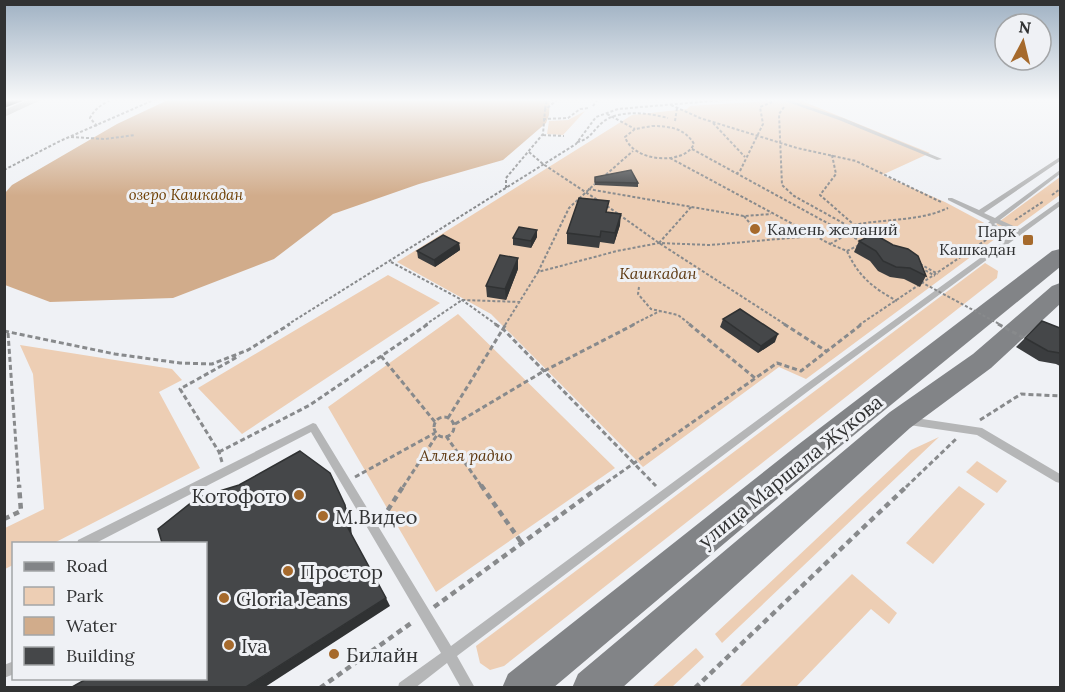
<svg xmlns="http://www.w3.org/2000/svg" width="1065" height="692" viewBox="0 0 1065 692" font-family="Lora,serif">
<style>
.green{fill:#edceb4}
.water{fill:#d1ac8b}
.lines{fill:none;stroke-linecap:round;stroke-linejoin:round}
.path-far2{stroke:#888a8c;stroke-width:2;stroke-dasharray:3 2;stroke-linecap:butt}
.path-far1{stroke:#888a8c;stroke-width:3;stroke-dasharray:5 3;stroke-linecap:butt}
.path{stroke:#888a8c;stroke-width:4.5;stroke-dasharray:6 4.5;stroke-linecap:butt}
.service{fill:#b5b6b7;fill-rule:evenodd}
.minor{fill:#b5b6b7;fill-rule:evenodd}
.primary{fill:#828487;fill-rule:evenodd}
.path-bridge-far1{stroke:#888a8c;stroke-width:2;stroke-dasharray:3 2;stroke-linecap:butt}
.path-bridge{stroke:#888a8c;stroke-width:3;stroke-dasharray:5 3;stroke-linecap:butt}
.wall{fill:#3b3d3f}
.shaded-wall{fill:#303233}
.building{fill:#454749;stroke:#303233;stroke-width:1.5}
.poi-dot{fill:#a66a2c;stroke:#eff1f5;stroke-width:2}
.labels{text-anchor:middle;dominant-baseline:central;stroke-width:6;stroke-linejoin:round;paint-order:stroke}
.far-water-label{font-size:15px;font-style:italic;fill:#6d3e02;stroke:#eff1f5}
.poi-label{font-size:16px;fill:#313233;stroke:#eff1f5;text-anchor:start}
.park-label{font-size:16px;font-style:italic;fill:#5e3912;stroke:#eff1f5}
.near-street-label{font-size:20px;fill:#313233;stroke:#eff1f5}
.near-poi-label{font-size:20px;fill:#313233;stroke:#eff1f5;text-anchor:start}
</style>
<rect width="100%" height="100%" fill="#eff1f5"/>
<!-- green -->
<path class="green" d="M797 99 930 153 882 175 945 202 1003 233 806 379 779 367 643 467 491 314 397 262 632 115 687 109 690 106Z
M585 111 563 135 547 134 549 121 568 120Z
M1060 177V195L1011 231 1002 229 996 224Z
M985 263 998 271 997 278 504 666 490 670 480 663 476 646Z
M388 275 440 303 242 434 198 388Z
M458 314 615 468 436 592 328 407Z
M20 345 172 369 182 380 159 392 200 468 54 543 14 544 13 565 5 569V528L44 509 33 374Z
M939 437 722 643 715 634 911 450Z
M977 461 1007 481 997 493 966 472Z
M959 486 985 504 933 564 906 543Z
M852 574 897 613 889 624 871 609 796 687H739Z
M696 648 704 657 672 687H652Z"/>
<!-- water -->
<path class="water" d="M170 99H550L549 115 546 123 503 160 419 184 333 214 274 259 173 298 50 302 5 285V193L12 185 117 124Z"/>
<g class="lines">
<!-- path-far2 -->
<path class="path-far2" d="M671 105 700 118 797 148 856 161 941 202
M593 106 598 99
M784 107 779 114 782 185 794 196 872 239
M545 109 547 99
M607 114 635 129
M543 119 568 118 580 109 589 108
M675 121 677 108
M713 123 745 157
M97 126 90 118C95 108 103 104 112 99
M652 126C669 126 685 128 694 144 685 165 634 163 625 137L635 129Z
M543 135 564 136
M71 137 105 139 135 135
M577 142C591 139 592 131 603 122 619 109 649 113 668 118
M692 149 862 242
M529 152 543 164 599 201
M832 155 836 174 820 195 852 223
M670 158 830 244 847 251 859 245
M4 170 60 141 156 99
M736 174 740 171 763 124 760 107 772 102
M602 178 633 151
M506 188V178L543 134 545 110 558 99
M588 189 744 216 771 214
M1052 195 1060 189
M607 206 659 243 786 325
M744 216 752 226
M1015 220 1044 201
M749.5 229a4.5 4.5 0 1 1 9 0a4.5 4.5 0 1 1-9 0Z
M839 229C874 217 914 224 948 208
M659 243 692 206
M830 244 848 234
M847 251C858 276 873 288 897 301
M391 262 462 300 497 325
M920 264 938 274
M921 268 935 276
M538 272 569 208 597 182
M639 287 638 294 651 309 678 315 691 325
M287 325 576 144 596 117 618 109 734 99
M425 325 462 300 521 302
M505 325 538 272 617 251 659 243 710 245 813 236
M632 325 660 311
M859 325 992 236"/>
<!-- path-far1 -->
<path class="path-far1" d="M495 324 504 330 656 486
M689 324 755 378
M784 324 826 351
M4 331 115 354 180 363 212 364 248 350 290 324
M8 333 19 487
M381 356 435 422
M434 427a10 10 0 1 1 20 0a10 10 0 1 1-20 0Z
M448 418 506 324
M980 420 1021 394 1060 396
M455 424 544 371 635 324
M446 436 482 487
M219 452 310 405 428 324
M222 462 219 452 180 389 239 356
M355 477 435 433
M403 487 437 435
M600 487 777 363 801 371 862 324
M906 487 956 439"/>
<!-- path -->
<path class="path" d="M481 485 521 542
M4 519 21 511 19 485
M382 519 404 485
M434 607 602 485
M320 688 414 621
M695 688 908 485"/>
<!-- service -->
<path class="service" d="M779 99H786L843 118 942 159 937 160 839 120Z
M1060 157V161L984 213 995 218 1060 170V174L1000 220 1020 229 1058 202 1060 201V206L811 389 457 656 475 688H461L447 663 415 688H398L399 683 441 653 311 432 94 544H77L78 540 313 423 316 424 451 646 805 385 1009 237 988 225 987 224 990 221 948 200V198H952L979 210ZM996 223 1015 232 1013 234 994 224Z
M909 417 982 428 1060 474V483L1056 482 977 435 909 425 906 424 904 421 906 418Z
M14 661V674L4 678V665Z"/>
<!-- minor -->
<path class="minor" d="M30 99H43L4 117V110Z"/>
<!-- primary -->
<path class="primary" d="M1060 249V267L821 462 553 688H502L508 674 799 444 1052 251Z
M1060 283V304L991 368 910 428 622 688H572L578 674 890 412 973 354 1052 286Z"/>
<!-- path-bridge-far1 -->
<path class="path-bridge-far1" d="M921 282 1001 325"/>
<!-- path-bridge -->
<path class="path-bridge" d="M998 324 1026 339"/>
</g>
<!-- wall -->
<path class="wall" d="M595 177 638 183V187L595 185Z
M607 212 620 225 614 244 600 242 599 248 567 244V233Z
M537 237 531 248 513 245V238Z
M859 241 926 276 920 287 904 279 890 277 878 271 870 261 854 252Z
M459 243 460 250 435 267 418 258 417 251Z
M518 269 506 300 487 297 486 286Z
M723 319 775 342 758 353 720 327Z
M1060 328V366L1056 364 1039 361 1016 347 1025 338Z"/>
<!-- shaded-wall -->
<path class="shaded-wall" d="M11 99H28L4 108V101Z
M621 214 620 225 614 244 615 233Z
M537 230V237L531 248V241Z
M459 243 460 250 435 267 434 260Z
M518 258V269L506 300 505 289Z
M778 334 775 342 758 353 761 346Z
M345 505 350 515 352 537 348 528Z
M386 598 390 606 265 687H246Z"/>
<!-- building -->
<path class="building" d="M631 170 638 183 595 182V177Z
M579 198 609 201 606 212 621 214 615 233 601 231 600 237 567 233Z
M519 227 537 230 531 241 513 238Z
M874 234 893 245 908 249 918 256 926 276 910 268 896 267 883 261 876 251 859 241Z
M443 235 459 243 434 260 417 251Z
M500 255 518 258 505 289 486 286Z
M740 309 778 334 761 346 723 319Z
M1042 321 1060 328V353L1048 351 1025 338Z
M300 451 330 473 345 505 348 528 386 598 246 687H72L88 678H206V543H176L175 542 162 543 158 529 197 498 239 485Z"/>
<!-- sky -->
<linearGradient id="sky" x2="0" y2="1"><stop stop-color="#9fb1c3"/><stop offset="0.51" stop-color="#f8f9fa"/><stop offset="1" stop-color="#f8f9fa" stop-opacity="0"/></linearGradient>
<rect width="1065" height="196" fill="url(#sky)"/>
<!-- markers -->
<g class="poi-dot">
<circle cx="755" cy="229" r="6"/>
<rect x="1022" y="234" width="12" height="12" rx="3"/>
<circle cx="299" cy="495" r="6"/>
<circle cx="323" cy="516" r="6"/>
<circle cx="288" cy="571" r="6"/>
<circle cx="224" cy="598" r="6"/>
<circle cx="229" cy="645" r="6"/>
<circle cx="334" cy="654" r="6"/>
</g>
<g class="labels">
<!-- far-water labels -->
<g class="far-water-label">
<text x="186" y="194">озеро Кашкадан</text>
</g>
<!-- poi labels -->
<g class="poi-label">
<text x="767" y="229">Камень желаний</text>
<text x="1016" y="231" text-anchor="end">Парк<tspan x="1016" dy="18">Кашкадан</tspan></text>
</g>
<!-- park labels -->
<g class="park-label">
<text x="658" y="273">Кашкадан</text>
<text x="466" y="455">Аллея радио</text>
</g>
<!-- near-street labels -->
<g class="near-street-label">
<text transform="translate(790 471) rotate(-39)">улица Маршала Жукова</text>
</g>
<!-- near-poi labels -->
<g class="near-poi-label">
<text x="287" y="495" text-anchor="end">Котофото</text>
<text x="335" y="516">М.Видео</text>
<text x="300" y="571">Простор</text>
<text x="236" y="598">Gloria Jeans</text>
<text x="241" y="645">Iva</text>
<text x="346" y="654">Билайн</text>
</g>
</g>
<!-- border -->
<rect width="1065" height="692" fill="none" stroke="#313233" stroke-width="12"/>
<!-- legend -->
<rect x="12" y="542" width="195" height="138" fill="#eff1f5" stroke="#a3a5a7" stroke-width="1.5"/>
<rect x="24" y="562" width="30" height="9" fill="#828487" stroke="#a3a5a7" stroke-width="1.5"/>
<text x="66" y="572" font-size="18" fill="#313233">Road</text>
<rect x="24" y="587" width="30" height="18" fill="#edceb4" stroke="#a3a5a7" stroke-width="1.5"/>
<text x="66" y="602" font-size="18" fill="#313233">Park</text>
<rect x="24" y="617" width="30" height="18" fill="#d1ac8b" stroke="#a3a5a7" stroke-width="1.5"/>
<text x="66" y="632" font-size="18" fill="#313233">Water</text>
<rect x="24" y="647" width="30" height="18" fill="#454749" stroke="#a3a5a7" stroke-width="1.5"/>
<text x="66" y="662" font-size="18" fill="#313233">Building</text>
<!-- north arrow -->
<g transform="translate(1023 42) rotate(7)"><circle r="28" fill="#eff1f5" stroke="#a3a5a7" stroke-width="1.5"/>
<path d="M0-4.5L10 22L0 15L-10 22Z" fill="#a66a2c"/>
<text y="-9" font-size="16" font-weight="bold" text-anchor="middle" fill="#313233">N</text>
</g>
</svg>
